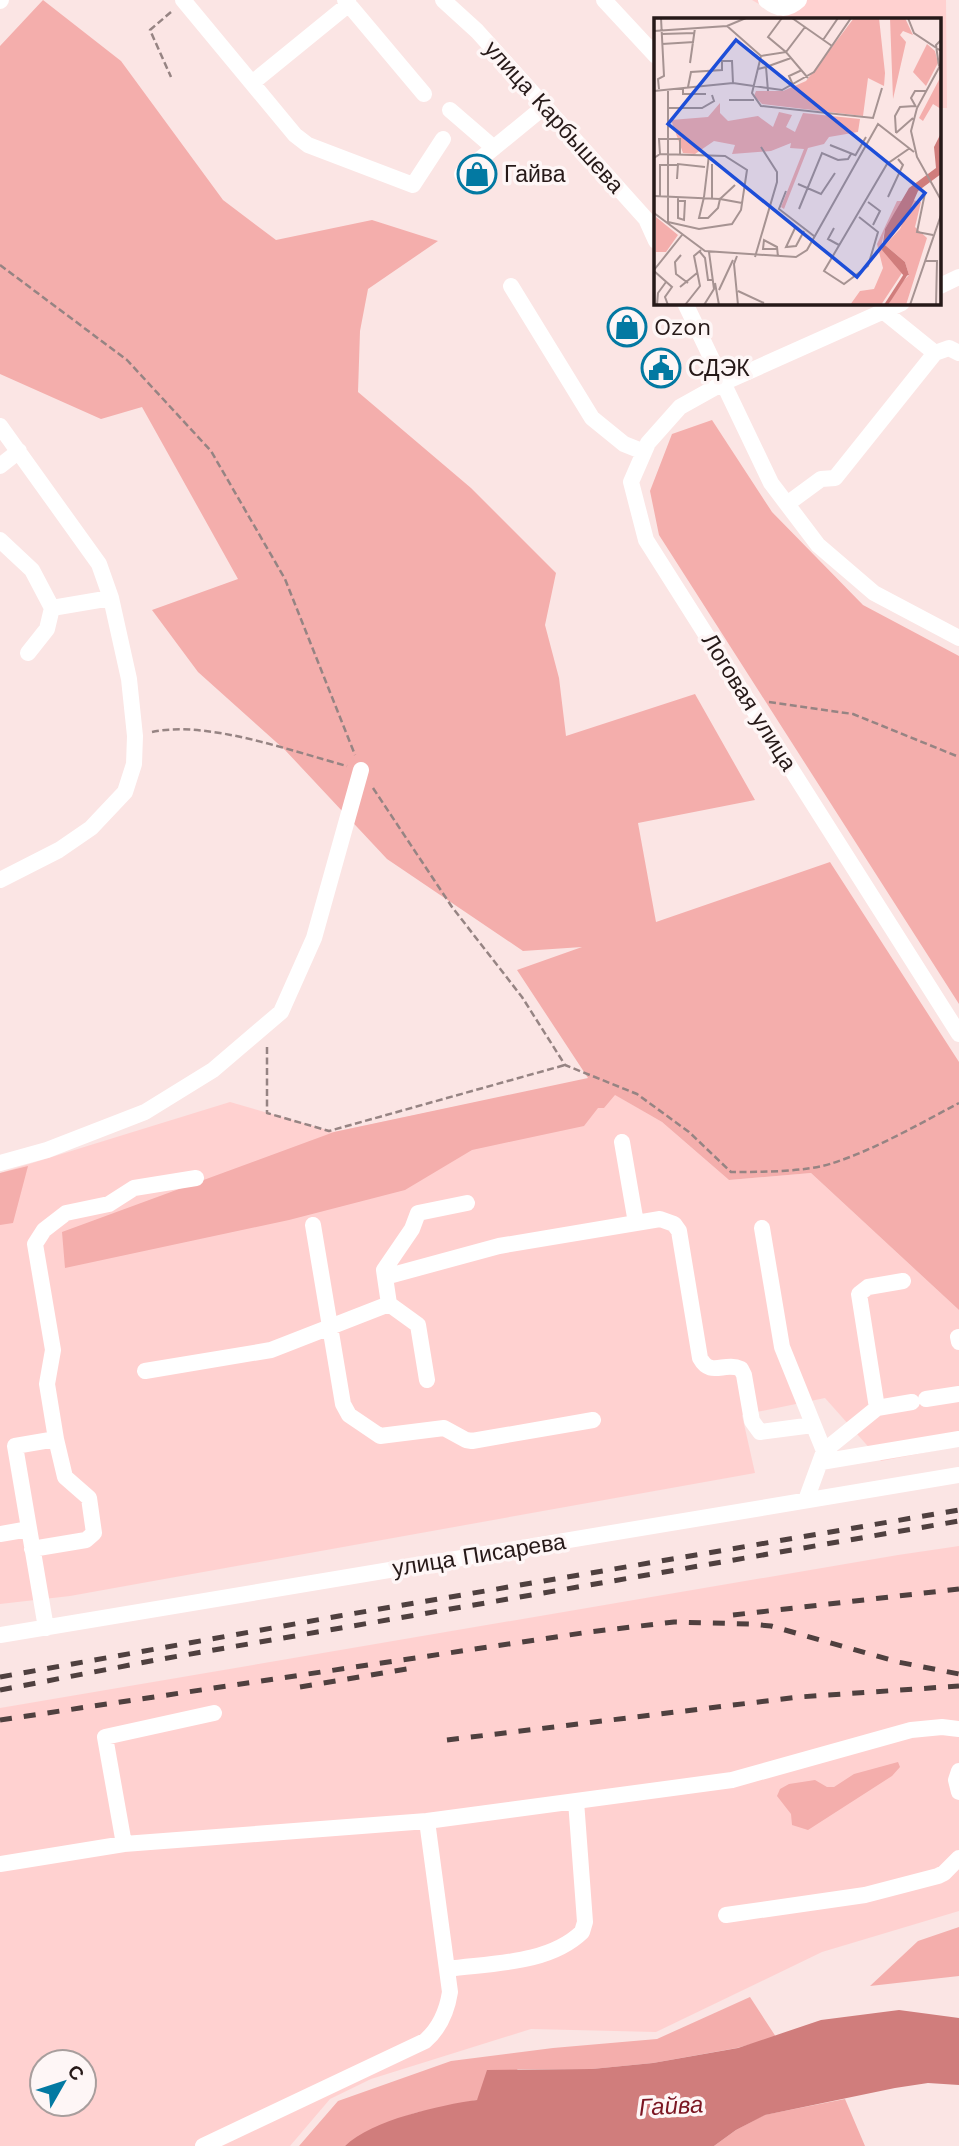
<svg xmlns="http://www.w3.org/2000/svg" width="959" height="2146" viewBox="0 0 959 2146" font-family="'Work Sans',sans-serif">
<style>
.built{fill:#ffd1d0;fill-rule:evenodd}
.green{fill:#f4aeac}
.water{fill:#d07d7c}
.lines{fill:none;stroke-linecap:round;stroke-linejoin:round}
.path{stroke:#968483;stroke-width:2.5;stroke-dasharray:7 3.5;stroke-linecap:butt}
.minor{stroke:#fff;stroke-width:16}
.rail{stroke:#4f403f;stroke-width:5;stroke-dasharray:12 12;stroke-linecap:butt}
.labels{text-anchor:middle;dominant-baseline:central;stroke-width:7;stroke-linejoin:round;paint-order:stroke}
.street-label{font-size:23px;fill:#261918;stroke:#fef6f6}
.poi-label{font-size:23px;fill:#261918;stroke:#fef6f6;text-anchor:start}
.water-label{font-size:24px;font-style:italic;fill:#7b1622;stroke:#fef6f6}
.inset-river{fill:none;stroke:#d07d7c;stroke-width:3.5}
.inset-road{fill:none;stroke:#a69392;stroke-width:2}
.view{fill:#1d4ed8;fill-opacity:0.15;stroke:#1d4ed8;stroke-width:3.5}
.inset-edge{fill:none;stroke:#261918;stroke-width:3.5}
</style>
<rect width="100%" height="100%" fill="#fbe5e4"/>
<!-- built -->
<path class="built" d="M752 0H946L947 108H940V19H785Z
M588 1079 662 1122 729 1180 811 1173 959 1310V1446L881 1461 825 1398 742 1415 755 1473 70 1596 0 1604V1173L230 1102 334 1132Z
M959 1546V1911L822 1952 656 2032 531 2029 371 2079 330 2099 290 2146H0V1708L898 1555ZM42 2062H84V2104H42Z"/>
<!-- green -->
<path class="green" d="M43 0 121 61 223 200 276 240 372 220 438 241 368 289 360 331 358 392 471 488 556 573 545 625 559 678 566 736 695 694 755 800 638 823 656 922 830 862 959 1062V1310L811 1173 729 1180 662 1122 615 1095 604 1108H598L584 1126 472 1150 405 1190 289 1220 65 1268 62 1232 334 1132 588 1078 517 970 582 947 523 951 387 859 285 750 198 672 152 610 238 579 142 407 101 419 0 374V46Z
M712 420 772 512 863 605 959 656V1004L659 535 650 491 672 434Z
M28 1166 13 1223 0 1225V1173Z
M898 1762 900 1767 892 1776 808 1830 792 1825 791 1814 777 1796 780 1789 789 1784 815 1780 827 1787H834L854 1774Z
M959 1927V1976L870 1986 918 1941Z
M750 1997 776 2037 737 2048 653 2063 592 2069H518L477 2100 415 2113 379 2126 345 2146H299L338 2101 451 2061 553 2048 657 2039Z
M845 2099 865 2146H714L736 2130 764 2115Z"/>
<!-- water -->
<path class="water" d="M899 2010 959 2018V2085L928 2083 895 2088 765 2115 736 2130 714 2146H345C372 2120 440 2105 477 2100L487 2070 592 2069 653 2063 738 2048 821 2020Z"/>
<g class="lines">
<!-- path -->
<path class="path" d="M171 12 150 30 171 77
M0 265 127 360 211 451 285 579 355 755
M769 702 853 714 959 757
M152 732C207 720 291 751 347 766
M373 788 452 907 522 997 565 1065 637 1094 689 1132 731 1172C759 1172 807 1172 833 1163 874 1150 921 1123 959 1103
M267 1047V1113L329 1131 565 1065"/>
<!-- minor -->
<path class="minor" d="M183 0 295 135 308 145 413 185 443 139
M345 0 424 94
M443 0 477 31 646 219 656 241
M604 0 656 56
M766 0C778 10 787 11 799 0
M0 1 1 0
M252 83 349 4
M450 110 494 148
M462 174 545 106
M511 286 592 418 624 444 644 452
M940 286 959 277
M685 303 771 483 818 545 874 593 959 638
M902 303 723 383 680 407 648 443 631 482 646 540 959 1034
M935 353 949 348 959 353
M0 426 99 564 111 598 129 679 135 736 134 764 125 792 91 828 59 850 0 880
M0 466 19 451
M787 504 821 479 835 478 935 353 883 311
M0 540 32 570 52 608 111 598
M28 653 47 629 52 608
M622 1142 636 1223
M0 1163 47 1150 145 1112 213 1070 281 1012 314 938 361 770
M313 1225 343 1404 349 1415 380 1436 444 1428 466 1440 472 1441 593 1420
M762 1228 782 1347 824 1451
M385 1277 384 1270 412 1229 418 1213 467 1203
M389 1304 418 1325 427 1380
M958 1337 959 1342
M145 1371 271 1350 389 1304 385 1277 499 1246 660 1219 674 1224 679 1231 700 1358C711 1378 724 1361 741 1369L744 1375 752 1421 760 1432 813 1425
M926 1399 959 1394
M877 1408 859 1294 868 1287 903 1281
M821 1462 959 1439
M806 1500 824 1451 877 1408 912 1402
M0 1534 29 1529
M32 1549 86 1540 94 1533 89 1498 65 1477 56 1439
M46 1628 15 1446 56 1439 47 1384 53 1350 35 1244 44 1230 66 1213 109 1204 134 1188 196 1178
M0 1635 959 1475
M959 1771 956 1780 959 1792
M124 1844 105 1737 214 1713
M0 1864 124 1844 427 1821 732 1780 911 1730 942 1727 959 1729
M726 1915 865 1895 938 1876 944 1873 959 1858
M448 1969C492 1963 549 1964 582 1932L585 1922 576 1801
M203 2146 425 2041C440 2028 447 2011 450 1992L427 1821"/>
<!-- rail -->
<path class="rail" d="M733 1615 959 1589
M0 1677 339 1616 959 1510
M300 1687 407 1669
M0 1690 156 1660 959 1521
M0 1720 589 1632 674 1622 750 1624 771 1626 898 1662 959 1674
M447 1740 799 1697 959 1686"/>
</g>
<!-- icons -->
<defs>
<symbol id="shop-ring" viewBox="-11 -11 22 22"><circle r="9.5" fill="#fef6f6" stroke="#0379a2" stroke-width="1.5"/><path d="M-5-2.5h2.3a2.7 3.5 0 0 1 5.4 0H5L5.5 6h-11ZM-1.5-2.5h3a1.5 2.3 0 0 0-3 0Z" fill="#0379a2"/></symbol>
<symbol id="civic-ring" viewBox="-11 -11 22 22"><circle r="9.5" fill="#fef6f6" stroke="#0379a2" stroke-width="1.5"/><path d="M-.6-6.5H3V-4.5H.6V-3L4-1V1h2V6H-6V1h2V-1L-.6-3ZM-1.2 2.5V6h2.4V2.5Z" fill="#0379a2"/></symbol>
</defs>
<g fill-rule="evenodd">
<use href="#shop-ring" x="455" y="152" width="44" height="44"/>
<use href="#shop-ring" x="605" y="305" width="44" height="44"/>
<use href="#civic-ring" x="639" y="346" width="44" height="44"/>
</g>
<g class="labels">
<!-- street labels -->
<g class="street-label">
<text transform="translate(554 117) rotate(48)">улица Карбышева</text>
<text transform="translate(749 702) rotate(58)">Логовая улица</text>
<text transform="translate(479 1555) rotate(-9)">улица Писарева</text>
</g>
<!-- poi labels -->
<g class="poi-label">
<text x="504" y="174">Гайва</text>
<text x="654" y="327">Ozon</text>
<text x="688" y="368">СДЭК</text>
</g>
<!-- water labels -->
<g class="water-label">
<text transform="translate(671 2106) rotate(-3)">Гайва</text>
</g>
</g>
<!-- overview -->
<g transform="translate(654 18)">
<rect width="287" height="287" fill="#fbe5e4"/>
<path d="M200 0H225L231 55 230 68 214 60 209 98 108 86 100 78 102 73H129L152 63ZM236 0H251L259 17 249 13 246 17 252 24 239 81ZM273 26 281 33 284 45 272 68 259 54ZM287 58V91L279 86 269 103 265 100ZM66 85V95L74 103 104 98 119 109 125 94 138 97 132 109 141 114 149 95 206 101 204 114 175 119 170 126 154 130 130 191 127 189 150 131 136 130 137 125 117 133 78 136 81 127 60 123 41 136 29 135 17 102 54 99ZM259 182 267 184 261 209 273 220 252 287H235L240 272 255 257 251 244 231 227 246 211ZM243 183H249L231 211 227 229 248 255 227 287H196L206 273 220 271 229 250 223 226ZM2 199 24 217 12 234H2Z" fill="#f4aeac"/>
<path d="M287 115V156L264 173 251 203 231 227 251 244 255 257 250 258 228 232 231 211 255 170 282 150 280 129Z" fill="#d07d7c"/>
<path class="inset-river" d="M232 287 252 256"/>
<path class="inset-road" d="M128 0 114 19 132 34 151 9M138 0 178 28M254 0 260 15 287 33M73 8 107 38 132 34 154 60M0 13 73 8 92 0M8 16 41 15M169 22 184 0M8 26 40 24M107 38 98 75 107 88 219 100 228 70M36 45 41 10M287 46 263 90 257 113 263 139 287 182M285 48 282 27 287 22M112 49 137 40M104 51 112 49 114 73M139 67 135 58 148 52M34 69 37 54 68 52V43H78L79 65M29 70V76H52M5 71 4 61 10 58 7 0M0 73 79 65 128 72 160 54 197 0M75 82H100M262 89 257 80 261 73H272M14 90H48L60 83 58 77M242 115 241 98 246 89 261 88M242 115 259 100M176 127 201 137M6 136 5 121H26V136M201 138 212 119M0 140 6 136 71 138 93 152 87 192 78 206 45 211 14 204M58 146V180M23 161 24 146 51 149M144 166 167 176 181 155M132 173 125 191 160 218M271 175 263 214 279 217M0 178 66 181 81 167M6 178V147H23M50 179 45 200H54L64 190 66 181 88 185M50 179 55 137M234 179 249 147 244 141M24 183H31L30 202 24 200V179M214 184 226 193 219 207M145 191 168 135 184 142 194 141 197 136M0 195 51 233 142 239 153 232 224 106 260 134M205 199 224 214 214 248 190 266 170 253 233 146 256 130M14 206V71M142 208 132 229 142 228 150 213M180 210 174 221 185 227M123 231H109L110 222 123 229 124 239M46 234 51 240 54 262H59M27 237 21 244 22 256 34 265M83 238 80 246 84 287M101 239 123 164V154L107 129M271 243H283L282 287M0 252 28 217M0 253 18 269 11 279 14 287M61 265 65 287M26 269 43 255M65 272 79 242M84 273 110 285M3 287 4 275 12 264M31 287 46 268 40 238 47 232M50 287 60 271 55 234M256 287 287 197"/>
<path class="view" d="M82 22 271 175 203 259 14 106Z"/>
<rect width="287" height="287" class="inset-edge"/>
</g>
<!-- north arrow -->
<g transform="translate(63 2083) rotate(51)"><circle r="33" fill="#fef6f6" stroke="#a89e9d" stroke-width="2"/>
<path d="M0-5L12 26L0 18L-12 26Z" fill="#0379a2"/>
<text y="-10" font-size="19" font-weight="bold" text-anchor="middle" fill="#261918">С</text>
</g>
</svg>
